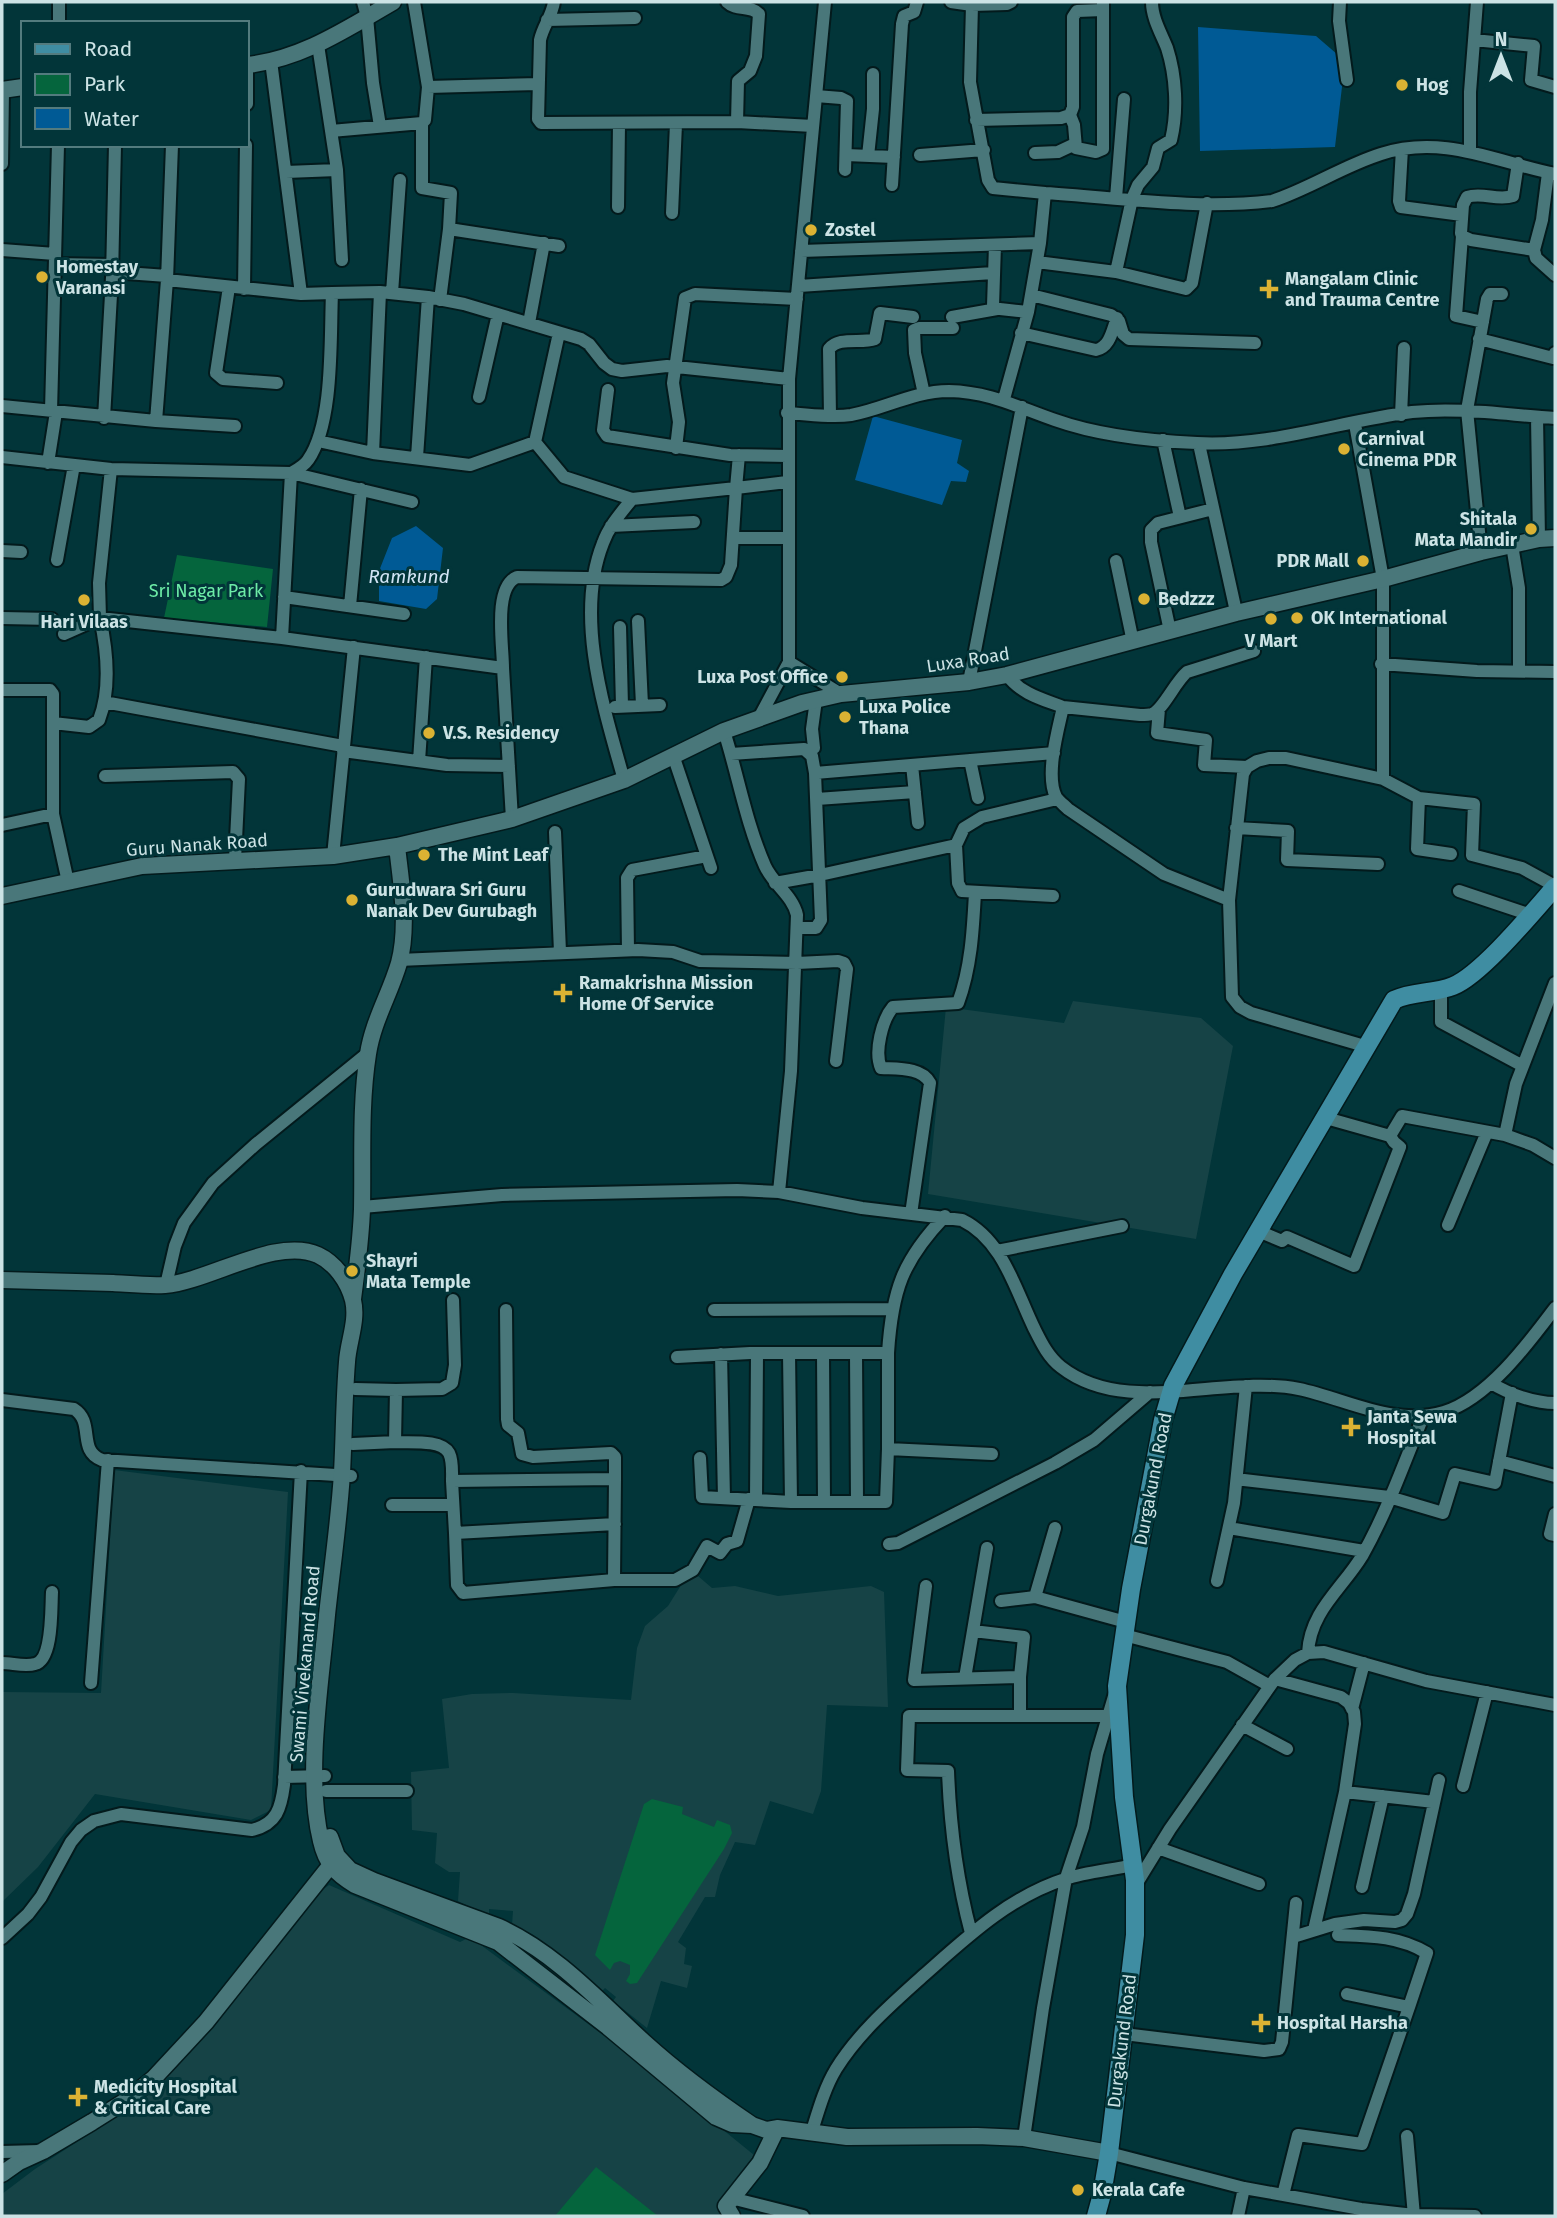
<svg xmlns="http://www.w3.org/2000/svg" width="1557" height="2218" viewBox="0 0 1557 2218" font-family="'Fira Sans',sans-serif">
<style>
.built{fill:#164346}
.green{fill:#05653d}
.water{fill:#005a95}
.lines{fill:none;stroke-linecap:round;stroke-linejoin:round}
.street-casing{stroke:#031a1c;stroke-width:16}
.secondary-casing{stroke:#031a1c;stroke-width:19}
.primary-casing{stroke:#031a1c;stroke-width:21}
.street{stroke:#49777a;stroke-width:12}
.secondary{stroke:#49777a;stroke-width:16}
.primary{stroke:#3f8da2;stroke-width:18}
.poi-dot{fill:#dbb233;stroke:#023539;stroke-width:2.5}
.labels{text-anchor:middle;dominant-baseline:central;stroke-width:6;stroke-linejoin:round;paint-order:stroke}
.poi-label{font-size:18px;font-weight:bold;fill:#cce3e5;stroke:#023539;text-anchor:start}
.park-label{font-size:18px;fill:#6deca7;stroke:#023539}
.street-label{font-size:18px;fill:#cce3e5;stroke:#023539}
.water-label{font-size:19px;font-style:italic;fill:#d2e4f5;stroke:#023539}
</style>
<rect width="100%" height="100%" fill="#023539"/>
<!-- built -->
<path class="built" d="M1073 1001 1201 1018 1233 1046 1196 1239 928 1194 946 1007 1064 1023Z
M114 1470 288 1492 271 1810 251 1820 95 1794 38 1867 2 1902V1692L101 1693Z
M698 1576 712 1588 735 1586 778 1596 871 1586 884 1592 888 1707 827 1705 821 1791 813 1814 770 1801 755 1845 735 1842 720 1875 715 1897H705L678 1942 686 1948 684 1964 692 1966 687 1988 661 1981 647 2028 613 2001 616 1997 605 1988 602 1991 564 1958 532 1934 512 1925 513 1911 489 1909V1917L458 1901 460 1872H449L435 1863 437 1833 412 1830 411 1772 449 1768 442 1699 472 1694 513 1693 631 1700 637 1648 645 1626 668 1606 683 1582Z
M329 1885 460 1942 470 1937 636 2059 754 2155 720 2204 727 2216H2V2194L35 2169 145 2098 210 2029 310 1899Z"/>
<!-- green -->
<path class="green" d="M177 555 273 569 267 627 164 618Z
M652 1799 683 1807 682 1814 714 1827 717 1820 730 1825 732 1833 724 1849 637 1983 630 1984 626 1981 630 1974V1965L620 1961 614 1963 610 1970 595 1955 644 1804Z
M596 2167 658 2216H555Z"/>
<!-- water -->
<path class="water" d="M1198 27 1316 36 1345 61 1335 147 1200 151Z
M873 416 962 440 957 463 969 471 966 482 951 481 942 505 855 480Z
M416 526 443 548 437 599 426 609 379 601V571L392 538Z"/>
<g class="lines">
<defs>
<path id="street" d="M59 2V23
M363 2 367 17 373 83 380 126
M554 2C552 16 543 26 540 40L538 119 541 123 737 122 813 126
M727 2C736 11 751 5 759 14L756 56 750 71 738 81 737 122
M951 2 972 5 970 82 988 180 993 188 1045 193
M1152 2C1152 18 1161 33 1167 48 1176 76 1178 111 1171 140L1158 148 1153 167 1138 185 1132 199 1116 272 1186 289 1192 283 1207 203
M1340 2 1339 21 1347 80
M972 5 1007 4 1011 2
M547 20 635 18
M1474 40 1534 46 1531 80 1555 87
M318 45 337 170
M271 61 301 294
M428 87 538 84
M816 96 841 98 847 101 845 170
M247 104V65
M1070 115 1074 125 1076 148 1096 152 1103 149V2
M976 120 1061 118 1070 115 1073 107V17L1077 11 1103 10
M422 123V188L451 193 449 229
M331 131 422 123 425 120 428 87 414 2
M1402 149 1399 201 1401 207 1462 215
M1470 151V92L1477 2
M1035 153 1058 152 1075 144
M846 155 894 157
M920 155 984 150
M868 156 873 109V74
M1518 163 1513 196C1498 201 1482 192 1467 197L1463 205 1461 233 1462 236 1471 240 1534 250
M2 164 3 90
M286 172 337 170 342 260
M1548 173 1542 220 1534 250 1536 258 1555 275
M892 185 902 24 904 16 914 12 917 2
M1116 198 1124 99
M618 207 619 124
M672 213 676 124
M1462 236 1456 316 1483 322
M995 245 993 306 1000 309 1028 312
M2 250 55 254
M801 251 1040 243
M1037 262 1116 272
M55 264 112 265
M112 272 167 276
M799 286 993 273
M229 287 216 373 223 379 277 383
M244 289 246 145
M332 293 380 292 428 297 464 304 581 339 589 344 604 363 612 369 622 371 667 366 789 379
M392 293 400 180
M1031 295 1111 315 1119 321 1123 334 1129 339 1255 343
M440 300 449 229 559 246
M952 317 997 309
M529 323 544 243
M1021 333 1096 350C1110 347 1112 331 1117 318
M1479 339 1553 358 1555 353
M608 390 603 430 607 436 730 455 787 456
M924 394 915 353 914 330 919 328H953
M479 397 498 314
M1004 399 1028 312 1040 243 1045 193C1120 198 1197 210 1272 201 1309 189 1343 166 1381 154 1443 134 1496 162 1555 174
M2 406 156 421 167 280 172 145
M51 411 58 145
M787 413C808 414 830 418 851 415 884 409 914 391 949 391 990 392 1017 407 1055 420 1100 436 1150 441 1197 443 1270 447 1340 421 1412 412 1460 407 1507 415 1555 418
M1401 415 1404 348
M830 416 829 349C839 336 861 344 875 339L880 313 913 317
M1537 417 1539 539
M104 418 112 277 115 145
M156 421 235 426
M1355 424 1383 579V779
M1163 440 1180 517
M318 441 373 453 470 465 535 442 564 477 632 499
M535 442 559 333
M1199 444 1235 607
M676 448 679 422 673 383 685 298 695 294 797 299
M373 453 380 292
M2 457 111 469 291 473C298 469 304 466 308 460 334 423 330 338 332 293L301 294 167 280
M417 457 428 297
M48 463 56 412
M111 469 99 583 100 618 282 638 291 473 412 502
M611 526 694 522
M733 538H788
M1512 545 1519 588V671
M2 551 21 552
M1481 552 1467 410 1487 299 1490 294H1502
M57 560 74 465
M1116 561 1133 642
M284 597 404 614
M350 606 361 489
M2 618 52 619
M638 621 642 705
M620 627 622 706
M1170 631 1151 542V530L1158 523 1213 509
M64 634 100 618C107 650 111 689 99 720L89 727 53 723V814L68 882
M282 638 503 668 512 819
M789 662 841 694
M1381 664 1477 671 1555 672
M503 668C503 645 493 587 517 577L721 580 726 577 731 565 736 488 787 482
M1007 675C1021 694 1042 699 1063 707 1058 730 1045 775 1056 797 1059 801 1064 805 1068 809L1164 874 1229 900 1232 997 1240 1007 1251 1013 1368 1047
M969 682 1022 407
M2 690H50L53 694V723
M104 702 343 746
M615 707 660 705
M1063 707 1140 715C1144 715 1149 715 1152 714 1163 710 1175 682 1187 672L1254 651
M1159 709 1157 733 1206 740 1204 765 1247 767
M759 718 789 662V379L825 2
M724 731C738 775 746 823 765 866 773 884 793 896 797 915L791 1071 779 1192
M814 748 812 729 816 700
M343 751 447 765 509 766
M731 754 804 749 812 756 815 773 1054 753
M673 755 711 868
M970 760 978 798
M419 761 426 657
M912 765 918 823
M105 776 233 772 239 779 235 860
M624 780C604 709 574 616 603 543 609 526 621 513 632 499L736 488 739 455
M1419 798 1417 849 1451 854
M817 799 915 792
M2 825 53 814
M1236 828 1288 831 1287 860 1378 864
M555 832 560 952
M956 845 958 883 962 891 1053 896
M333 856 354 647
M775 883 820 875 956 845 964 828 982 817 1057 799
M1459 891 1531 915
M1229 900 1243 774 1247 767 1257 761 1269 758H1286L1383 779 1419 798 1474 804 1472 855 1522 868 1555 886
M798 928H816L821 920 815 773
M628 950 627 878 632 870 707 856
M399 960 638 950 673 952 700 961 797 963 838 961 844 963 847 969 836 1061
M1555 983 1516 1084 1505 1135 1533 1145 1555 1158
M1441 989V1022L1523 1066
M1390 1136 1402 1116 1505 1135
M362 1207 502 1195 737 1190 779 1192 862 1208 962 1220C1003 1240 1015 1289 1034 1328 1041 1342 1048 1357 1061 1367 1126 1418 1223 1374 1299 1389 1347 1399 1394 1427 1444 1412 1488 1398 1528 1344 1555 1308
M911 1214 930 1083C922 1067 897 1069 881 1068 874 1052 882 1020 893 1007L958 1003C971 968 973 930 975 893
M1448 1225 1487 1132
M1258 1231 1282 1241 1287 1237 1354 1266 1400 1147 1394 1142 1390 1136 1326 1118
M997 1251 1122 1226
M166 1285 175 1246 184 1223 213 1183 256 1144 368 1053
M506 1310 507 1419 508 1425 518 1433 522 1454 533 1457 611 1453 615 1457V1479
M714 1310 892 1309
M789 1353 791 1502
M823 1353 824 1501
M856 1353 857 1501
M721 1354 724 1498
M677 1357 750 1353H888C892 1291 902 1261 945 1216
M1491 1383C1509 1394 1534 1403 1555 1403
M355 1389 396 1390 395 1442C409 1443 441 1439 449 1453 453 1461 452 1473 452 1481L615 1479 614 1580 463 1593 457 1585 455 1533
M396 1390 442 1389 452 1383 455 1365 453 1300
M2 1400 74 1409C95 1422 77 1451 102 1460L351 1476
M353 1444 395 1442
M888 1449 992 1454
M700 1458 702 1497 791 1502H886L888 1449V1353
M1499 1461 1555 1476
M1244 1480 1389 1497 1443 1513 1455 1474 1495 1483 1512 1393
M452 1481 455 1533 615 1524
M756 1500 757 1353
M392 1505H453
M1555 1514 1550 1534 1555 1535
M1055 1528 1035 1597 1126 1622
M1229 1528 1364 1551
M889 1544 898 1543 1055 1463 1094 1440 1150 1392
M614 1580H675L693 1570 707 1546 720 1553 727 1544 737 1541 749 1499
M1217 1581 1234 1503 1246 1386
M926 1586 914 1680 1020 1677V1716
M1001 1601 1035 1597
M973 1631 1024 1637 1020 1677
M1124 1635 1227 1662 1270 1686
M1308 1653C1310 1611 1342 1589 1362 1556 1387 1512 1404 1463 1423 1417
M2 1663C12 1663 25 1667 35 1664 53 1660 51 1609 52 1592
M965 1678 987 1548
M1275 1679 1341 1697 1349 1703 1354 1712 1355 1724 1345 1792 1314 1930
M91 1683 108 1460
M1352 1709 1364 1663
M1242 1725 1287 1749
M284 1777 325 1776
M1463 1786 1487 1692
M326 1791H407
M1345 1792 1434 1802
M1158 1848 1259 1884
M1135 1886 1170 1829 1275 1679 1295 1660 1308 1653 1324 1652 1426 1681 1555 1705
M1362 1887 1383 1796
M971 1933C957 1880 950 1826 948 1771L907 1770 909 1716H1107
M1338 1935C1369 1936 1399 1936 1427 1953L1409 2007
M1293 1937 1335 1924 1364 1920 1395 1922 1402 1920 1407 1914 1414 1894 1439 1780
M2 1938 28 1914 41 1897 71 1842 81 1830 94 1821 121 1814 252 1830C277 1824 281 1808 284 1785L301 1471
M1124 2034 1264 2051 1279 2049 1282 2042 1296 1903
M811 2134C818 2112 824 2089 836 2069 859 2032 892 2004 924 1975 967 1937 1009 1897 1065 1879 1086 1872 1111 1870 1133 1865
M1407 2136 1414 2216
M1024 2138 1043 2008 1066 1878 1083 1827 1097 1754 1115 1693
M2 2152 40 2151
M1109 2153 1244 2188 1361 2209 1414 2215 1475 2216
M1283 2195 1298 2135 1362 2144 1409 2007 1347 1994
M731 2198 803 2216
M1238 2216 1244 2188"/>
<path id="secondary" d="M247 65C302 59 346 29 393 2
M2 90 23 87
M2 896 142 866 333 856 397 846 512 819 624 780 724 731 802 703 841 694 969 682 1007 675 1236 613 1383 579 1481 552 1539 539 1555 538
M2 1280C39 1281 76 1282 113 1283 130 1284 148 1286 165 1285 210 1281 277 1236 318 1255 335 1263 348 1281 353 1300 358 1321 348 1342 347 1362 344 1399 344 1436 342 1473 339 1521 332 1568 327 1615 321 1682 305 1776 321 1841 326 1863 336 1874 355 1885L498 1942 608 2027 716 2117 732 2124 752 2125
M353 1299C357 1269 361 1239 362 1209 363 1157 360 1105 368 1054 373 1021 390 994 399 963 409 925 401 884 397 846
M330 1837 337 1856 350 1870 374 1881 499 1927C556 1953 599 2001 645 2043 678 2073 715 2100 752 2125L766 2130 777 2128 847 2137 977 2136 1024 2138 1109 2153
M2 2174 19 2162 43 2151 92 2122 127 2100 154 2078 206 2022 330 1866
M732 2216 726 2206 760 2163 777 2128"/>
<path id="primary" d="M1096 2216 1102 2194 1109 2153 1135 1935V1880L1124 1797 1117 1686 1131 1589 1163 1420 1173 1386 1233 1274 1394 1000C1413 991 1433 994 1453 986 1481 975 1533 912 1555 887"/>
</defs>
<!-- street casing -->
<use href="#street" class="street-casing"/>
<!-- secondary casing -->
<use href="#secondary" class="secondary-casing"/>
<!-- primary casing -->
<use href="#primary" class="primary-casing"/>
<!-- street -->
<use href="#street" class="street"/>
<!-- secondary -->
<use href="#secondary" class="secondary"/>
<!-- primary -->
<use href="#primary" class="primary"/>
</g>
<!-- markers -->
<g class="poi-dot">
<circle cx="1402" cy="85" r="7"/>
<circle cx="811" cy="230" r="7"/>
<circle cx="42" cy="277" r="7"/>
<path d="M1265.5 278.5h7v7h7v7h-7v7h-7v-7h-7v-7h7z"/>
<circle cx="1344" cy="449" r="7"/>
<circle cx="1531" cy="529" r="7"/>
<circle cx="1363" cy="561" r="7"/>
<circle cx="1144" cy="599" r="7"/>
<circle cx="84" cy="600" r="7"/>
<circle cx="1297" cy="618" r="7"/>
<circle cx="1271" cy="619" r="7"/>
<circle cx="842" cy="677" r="7"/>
<circle cx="845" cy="717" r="7"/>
<circle cx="429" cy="733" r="7"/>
<circle cx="424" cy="855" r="7"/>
<circle cx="352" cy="900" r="7"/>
<path d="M559.5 982.5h7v7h7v7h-7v7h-7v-7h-7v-7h7z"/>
<circle cx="352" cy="1271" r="7"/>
<path d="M1347.5 1416.5h7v7h7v7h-7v7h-7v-7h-7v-7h7z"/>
<path d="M1257.5 2012.5h7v7h7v7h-7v7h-7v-7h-7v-7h7z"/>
<path d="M74.5 2086.5h7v7h7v7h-7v7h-7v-7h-7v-7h7z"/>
<circle cx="1078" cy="2190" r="7"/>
</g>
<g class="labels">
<!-- poi labels -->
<g class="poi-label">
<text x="1416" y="85">Hog</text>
<text x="825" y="230">Zostel</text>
<text x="56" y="267">Homestay<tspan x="56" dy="21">Varanasi</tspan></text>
<text x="1285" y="279">Mangalam Clinic<tspan x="1285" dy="21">and Trauma Centre</tspan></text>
<text x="1358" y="439">Carnival<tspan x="1358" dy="21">Cinema PDR</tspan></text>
<text x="1517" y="519" text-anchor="end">Shitala<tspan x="1517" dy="21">Mata Mandir</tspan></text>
<text x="1349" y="561" text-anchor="end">PDR Mall</text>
<text x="1158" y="599">Bedzzz</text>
<text x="1311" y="618">OK International</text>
<text x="84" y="622" text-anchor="middle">Hari Vilaas</text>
<text x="1271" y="641" text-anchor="middle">V Mart</text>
<text x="828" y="677" text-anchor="end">Luxa Post Office</text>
<text x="859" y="707">Luxa Police<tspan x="859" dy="21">Thana</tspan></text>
<text x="443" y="733">V.S. Residency</text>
<text x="438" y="855">The Mint Leaf</text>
<text x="366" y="890">Gurudwara Sri Guru<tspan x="366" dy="21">Nanak Dev Gurubagh</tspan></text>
<text x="579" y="983">Ramakrishna Mission<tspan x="579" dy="21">Home Of Service</tspan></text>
<text x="366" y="1261">Shayri<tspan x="366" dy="21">Mata Temple</tspan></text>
<text x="1367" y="1417">Janta Sewa<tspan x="1367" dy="21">Hospital</tspan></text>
<text x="1277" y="2023">Hospital Harsha</text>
<text x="94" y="2087">Medicity Hospital<tspan x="94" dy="21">&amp; Critical Care</tspan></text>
<text x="1092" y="2190">Kerala Cafe</text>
</g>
<!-- park labels -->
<g class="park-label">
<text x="206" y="591">Sri Nagar Park</text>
</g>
<!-- street labels -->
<g class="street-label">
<text transform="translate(968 660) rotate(-9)">Luxa Road</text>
<text transform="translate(197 845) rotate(-4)">Guru Nanak Road</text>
<text transform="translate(1153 1479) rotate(-79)">Durgakund Road</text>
<text transform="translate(305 1664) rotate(-85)">Swami Vivekanand Road</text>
<text transform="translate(1122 2041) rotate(-83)">Durgakund Road</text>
</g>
<!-- water labels -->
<g class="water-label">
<text x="409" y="576">Ramkund</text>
</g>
</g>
<!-- border -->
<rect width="1557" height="2218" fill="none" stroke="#cce3e5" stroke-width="7"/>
<!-- legend -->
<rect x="21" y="21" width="228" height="126" fill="#023539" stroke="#537b7e" stroke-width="2"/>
<rect x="35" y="44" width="35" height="10" fill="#3f8da2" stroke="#537b7e" stroke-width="2"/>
<text x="84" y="56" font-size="21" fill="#cce3e5">Road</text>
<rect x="35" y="74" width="35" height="21" fill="#05653d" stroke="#537b7e" stroke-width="2"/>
<text x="84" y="91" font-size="21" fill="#cce3e5">Park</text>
<rect x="35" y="108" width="35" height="21" fill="#005a95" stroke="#537b7e" stroke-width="2"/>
<text x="84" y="126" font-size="21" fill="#cce3e5">Water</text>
<!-- north arrow -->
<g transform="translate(1501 56)" stroke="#023539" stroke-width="5" paint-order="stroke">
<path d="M0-5L12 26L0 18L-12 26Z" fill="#cce3e5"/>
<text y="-10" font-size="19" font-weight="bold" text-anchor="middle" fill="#cce3e5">N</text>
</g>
</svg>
